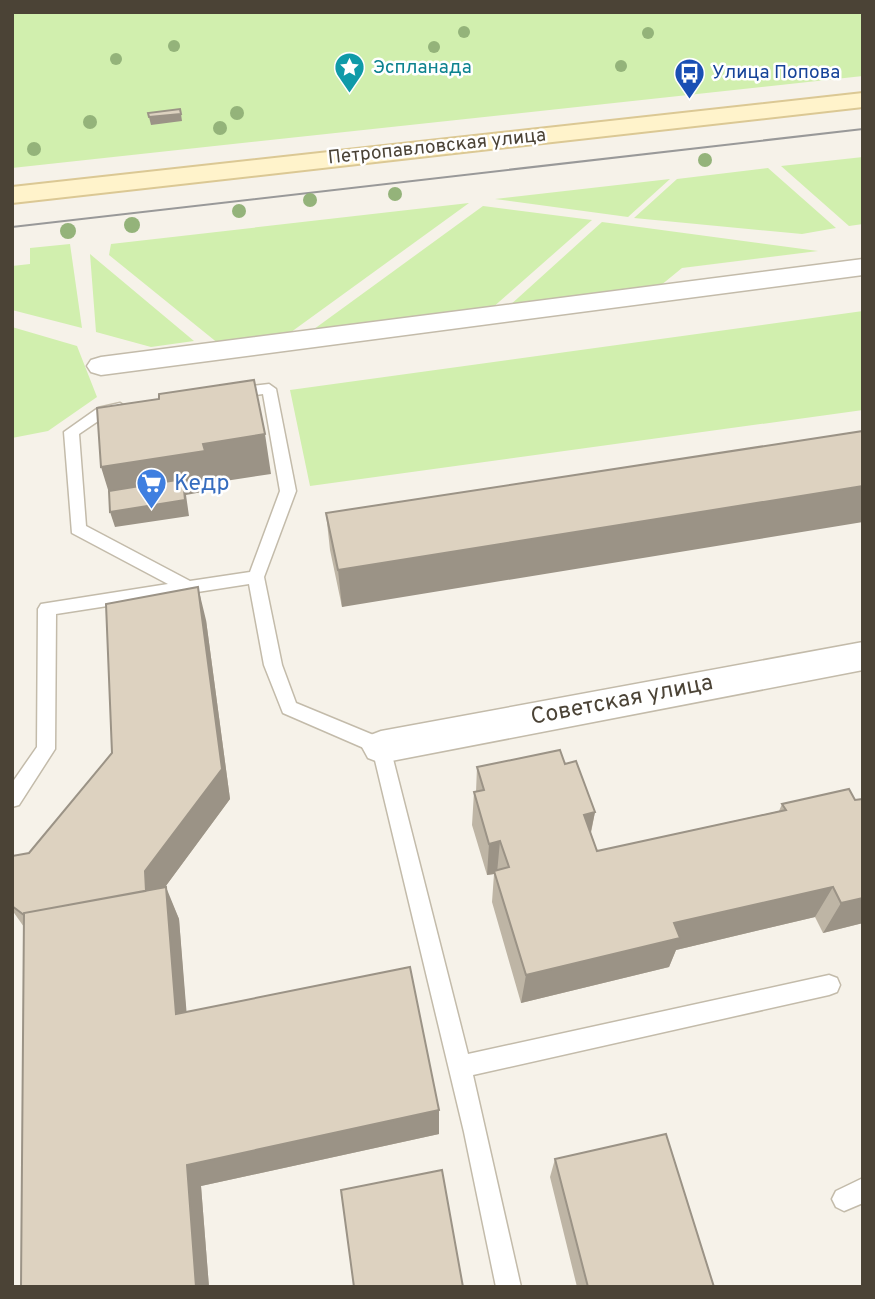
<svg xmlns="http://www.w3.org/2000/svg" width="875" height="1299" viewBox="0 0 875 1299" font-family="Overpass,sans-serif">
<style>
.green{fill:#d1efae}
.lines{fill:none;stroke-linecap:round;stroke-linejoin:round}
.lane-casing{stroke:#c3bbaa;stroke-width:3}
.street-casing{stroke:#c3bbaa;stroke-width:3}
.secondary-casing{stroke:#dbc894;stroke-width:4}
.lane{fill:#fff;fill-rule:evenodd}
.street{fill:#fff;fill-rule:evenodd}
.secondary{fill:#fff3cb;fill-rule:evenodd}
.tram{stroke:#999;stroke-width:2}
.tree{fill:#94b37a}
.wall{fill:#beb5a5}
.shaded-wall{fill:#9b9386}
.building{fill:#ddd2c0;stroke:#9b9386;stroke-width:2}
.labels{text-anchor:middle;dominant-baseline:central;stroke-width:5;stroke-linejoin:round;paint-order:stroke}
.far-culture-label{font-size:19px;fill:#0d838f;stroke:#fff;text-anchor:start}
.far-transit-label{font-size:19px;fill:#164399;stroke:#fff;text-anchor:start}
.far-street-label{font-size:19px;fill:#4b4336;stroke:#fff}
.shop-label{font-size:23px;fill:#366cbe;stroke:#fff;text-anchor:start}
.street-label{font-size:23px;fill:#4b4336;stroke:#fff}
</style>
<rect width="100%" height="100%" fill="#f6f2e9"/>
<!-- green -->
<path class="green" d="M12 12H863V76L12 168Z
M863 157V224L849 226 781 166Z
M768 168 836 228 802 234 634 218 677 179Z
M670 179 628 217 495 199Z
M469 203 287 335 219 344 109 255 111 244Z
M483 206 592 220 491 309 310 332Z
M602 222 818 251 682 268 660 286 508 307Z
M70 244 82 328 12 310V266L30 264V248Z
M90 254 194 341 151 347 96 332Z
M863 311V410L310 486 290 390Z
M12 327 77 346 97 397 48 431 12 438Z"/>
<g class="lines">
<defs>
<path id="lane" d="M269 384 276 389 296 491 264 577 282 665 296 703 388 741 390 747 468 1054 829 975 837 978 840 985 837 992 829 995 473 1075 521 1287H496L464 1132 373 752 283 713 264 665 249 584 56 614 55 749 19 805 12 807V783L37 747 38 609 41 604 168 584 72 533 64 432 98 408 120 403 127 408 125 411 107 415 79 434 86 526 190 581 250 572 280 491 263 394 235 398 228 393 235 388Z
M863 1178V1203L844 1211 836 1207 832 1199 836 1191Z"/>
<path id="street" d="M863 259V275L101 375 91 372 87 366 91 360 101 357Z
M863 642V670L381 763 368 758 362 747 368 736 381 731Z"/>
<path id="secondary" d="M863 93V107L12 203V187Z"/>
</defs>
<!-- lane casing -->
<use href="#lane" class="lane-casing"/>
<!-- street casing -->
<use href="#street" class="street-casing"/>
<!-- secondary casing -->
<use href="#secondary" class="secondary-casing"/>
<!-- lane -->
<use href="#lane" class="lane"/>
<!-- street -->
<use href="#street" class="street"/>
<!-- secondary -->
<use href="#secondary" class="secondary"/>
<!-- tram -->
<path class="tram" d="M12 227 863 129"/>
</g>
<!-- trees -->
<g class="tree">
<circle cx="464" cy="32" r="6"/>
<circle cx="648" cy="33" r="6"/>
<circle cx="174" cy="46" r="6"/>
<circle cx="434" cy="47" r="6"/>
<circle cx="116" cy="59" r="6"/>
<circle cx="621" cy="66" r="6"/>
<circle cx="237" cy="113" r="7"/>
<circle cx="90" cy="122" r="7"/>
<circle cx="220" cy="128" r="7"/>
<circle cx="34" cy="149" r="7"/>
<circle cx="705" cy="160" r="7"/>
<circle cx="395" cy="194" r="7"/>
<circle cx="310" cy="200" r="7"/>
<circle cx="239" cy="211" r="7"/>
<circle cx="132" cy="225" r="8"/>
<circle cx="68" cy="231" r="8"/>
</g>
<!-- wall -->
<path class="wall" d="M863 431 342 607 330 550 326 513Z
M206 620 230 799 165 887 179 919 186 1012 439 1134 201 1186 209 1287H21L24 927 12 910V856L29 853 112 753Z
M565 764 595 812 591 833 597 851 779 811 782 804 855 800 863 799V923L823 933 815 917 676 950 669 967 521 1003 492 902 494 874 487 875 472 825 474 792H476L477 767Z
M555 1159 714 1287H577L550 1177Z"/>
<!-- shaded-wall -->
<path class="shaded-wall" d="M181 114 182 121 151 125 149 117Z
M265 434 271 474 212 483 213 490 186 495 189 516 115 527 110 512 113 506 101 467 203 444Z
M863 486V522L342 607 338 570Z
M198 587 206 620 230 799 157 898 44 944Z
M595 812 588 845 584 815Z
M500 841 497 873 494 871V874L487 875 489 844Z
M166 887 179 919 189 1042 176 1014Z
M833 887 815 917 676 950 669 967 521 1003 526 975 674 923Z
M863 898V923L823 933 841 903Z
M439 1110V1134L201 1186 209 1287H196L187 1165Z"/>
<!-- building -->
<path class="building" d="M180 109 181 114 149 117 148 113Z
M254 380 265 434 203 444 205 451 101 467 97 408 159 399V394Z
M863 431V486L338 570 326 513Z
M183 479 185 500 110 512 109 491Z
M198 587 222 769 145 871 146 891 24 913V915L12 906V856L29 853 112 753 106 604Z
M560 750 565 764 576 761 595 812 584 815 597 851 786 810 782 804 849 789 855 800 863 799V898L841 903 833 887 674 923 680 938 526 975 494 871 509 867 500 841 489 844 474 792 484 790 477 767Z
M166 887 176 1014 410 967 439 1110 187 1165 196 1287H21L24 913Z
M666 1134 714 1287H588L555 1159Z
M442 1170 463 1287H354L341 1190Z"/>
<!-- icons -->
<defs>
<symbol id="sight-pin" viewBox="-11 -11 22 30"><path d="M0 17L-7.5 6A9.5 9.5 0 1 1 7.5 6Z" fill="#0f9aa8" stroke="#fff"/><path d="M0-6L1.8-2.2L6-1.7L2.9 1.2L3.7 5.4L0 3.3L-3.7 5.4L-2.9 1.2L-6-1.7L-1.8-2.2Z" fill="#fff"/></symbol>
<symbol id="bus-pin" viewBox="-11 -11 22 30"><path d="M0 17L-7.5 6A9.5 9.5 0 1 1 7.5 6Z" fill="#1a4fb4" stroke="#fff"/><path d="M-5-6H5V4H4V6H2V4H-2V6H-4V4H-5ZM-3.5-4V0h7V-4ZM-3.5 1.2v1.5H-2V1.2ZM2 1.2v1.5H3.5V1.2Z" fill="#fff"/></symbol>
<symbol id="supermarket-pin" viewBox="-11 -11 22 30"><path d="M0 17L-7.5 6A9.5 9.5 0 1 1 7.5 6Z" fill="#3f7fe0" stroke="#fff"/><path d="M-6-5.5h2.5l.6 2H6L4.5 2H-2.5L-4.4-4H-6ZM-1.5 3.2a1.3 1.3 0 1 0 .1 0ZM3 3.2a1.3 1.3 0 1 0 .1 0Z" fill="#fff"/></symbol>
</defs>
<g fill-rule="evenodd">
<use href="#sight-pin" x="332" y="50" width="35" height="47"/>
<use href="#bus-pin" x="672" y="56" width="35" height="47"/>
<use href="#supermarket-pin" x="134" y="466" width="35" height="47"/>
</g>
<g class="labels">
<!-- far-culture labels -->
<g class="far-culture-label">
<text x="373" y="68">Эспланада</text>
</g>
<!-- far-transit labels -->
<g class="far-transit-label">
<text x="712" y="73">Улица Попова</text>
</g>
<!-- far-street labels -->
<g class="far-street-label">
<text transform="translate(437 147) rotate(-6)">Петропавловская улица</text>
</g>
<!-- shop labels -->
<g class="shop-label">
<text x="174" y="484">Кедр</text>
</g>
<!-- street labels -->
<g class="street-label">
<text transform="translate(622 701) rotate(-11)">Советская улица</text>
</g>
</g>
<!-- border -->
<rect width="875" height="1299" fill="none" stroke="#4b4336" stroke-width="28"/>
</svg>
